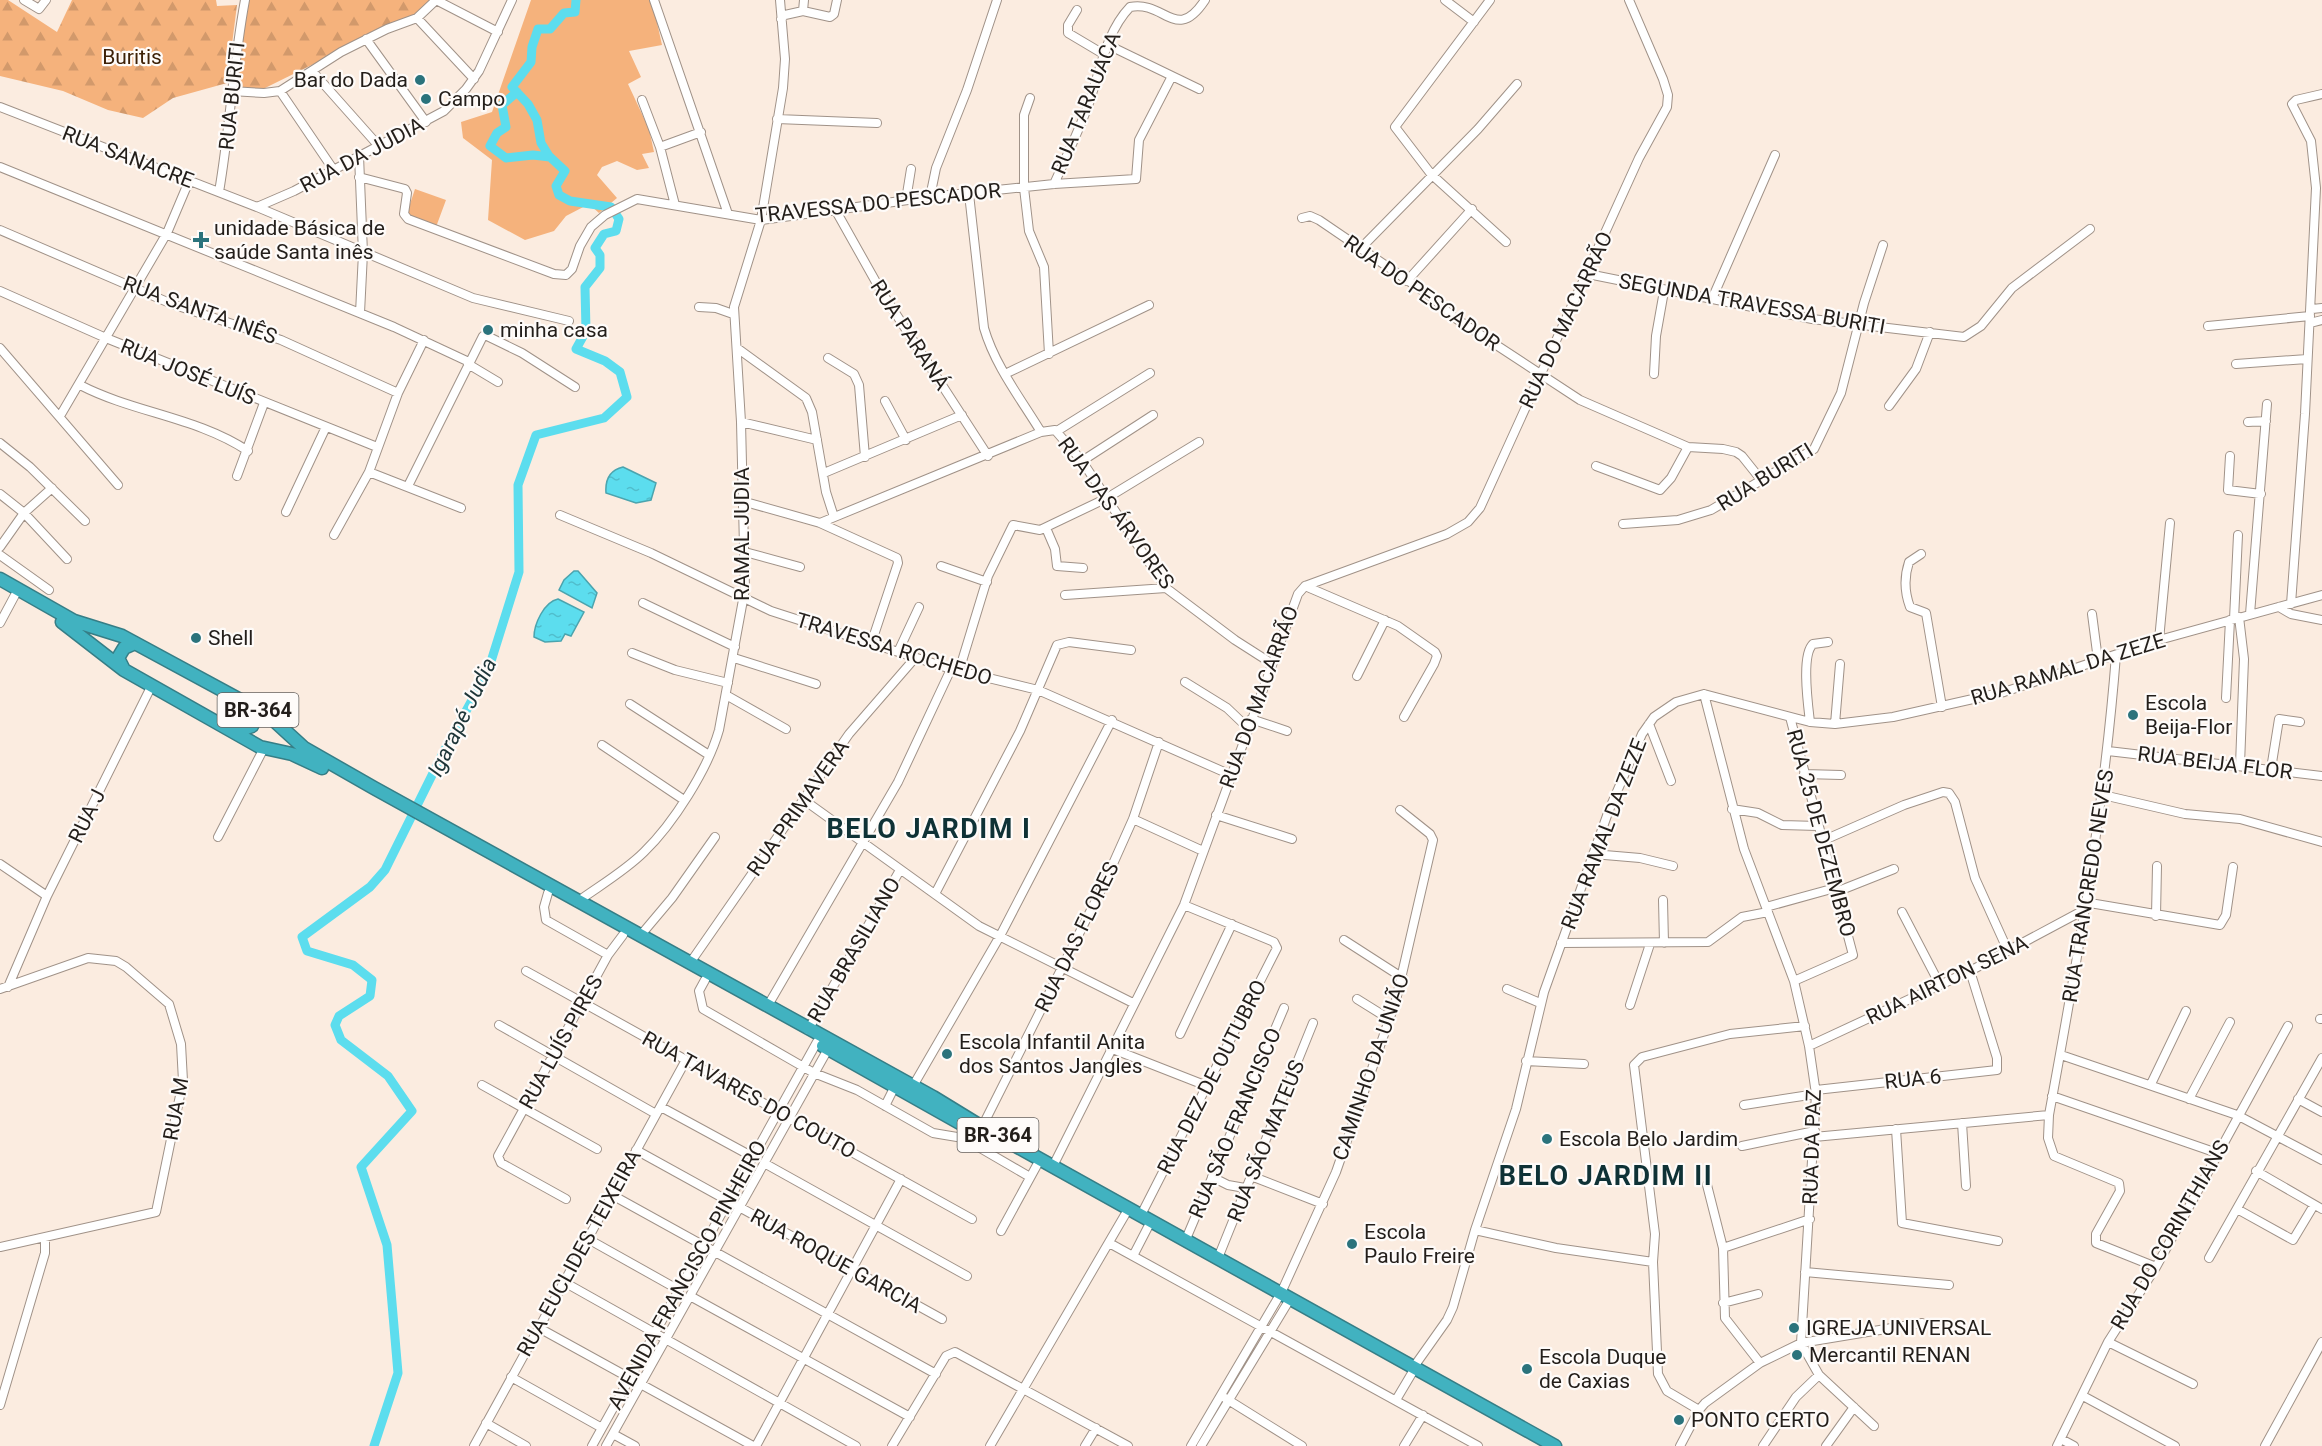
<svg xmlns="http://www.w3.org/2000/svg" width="2322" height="1446" viewBox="0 0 2322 1446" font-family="Roboto,sans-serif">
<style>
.forest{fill:url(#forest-firs)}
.green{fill:#f5b27c}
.water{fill:url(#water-ripples);stroke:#4ba4ae;stroke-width:1.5}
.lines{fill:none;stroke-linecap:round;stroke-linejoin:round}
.river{stroke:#5cddee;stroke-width:9}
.minor-casing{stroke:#a09288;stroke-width:10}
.highway-casing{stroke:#367e86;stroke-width:15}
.minor{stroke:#fff;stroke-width:8}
.highway{stroke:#41b2c0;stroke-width:12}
.poi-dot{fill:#2b737c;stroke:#fefbf9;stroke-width:2}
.labels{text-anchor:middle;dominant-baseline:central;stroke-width:4.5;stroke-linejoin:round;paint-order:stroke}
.shield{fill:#fefbf9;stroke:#65605d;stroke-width:1.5}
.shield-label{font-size:20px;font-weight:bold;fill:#231e1a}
.park-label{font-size:21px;fill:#3e2107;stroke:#fefbf9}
.poi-label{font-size:21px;fill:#231e1a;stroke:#fefbf9;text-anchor:start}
.street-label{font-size:21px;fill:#231e1a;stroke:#fefbf9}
.water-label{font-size:22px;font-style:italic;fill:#1e3538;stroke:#fefbf9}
.district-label{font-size:27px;font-weight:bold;letter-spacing:1.5px;fill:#0f3236;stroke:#fefbf9}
</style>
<defs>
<pattern id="forest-firs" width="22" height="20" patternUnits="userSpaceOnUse" patternTransform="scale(1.5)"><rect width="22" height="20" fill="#f5b27c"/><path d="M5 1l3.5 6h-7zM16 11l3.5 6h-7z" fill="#d2996b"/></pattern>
<pattern id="water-ripples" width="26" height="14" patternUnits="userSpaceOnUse" patternTransform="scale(1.5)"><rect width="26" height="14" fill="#5cddee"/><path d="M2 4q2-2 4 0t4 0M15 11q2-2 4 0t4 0" fill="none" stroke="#50bdcc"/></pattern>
</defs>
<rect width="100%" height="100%" fill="#fbece0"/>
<!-- forest -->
<path class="forest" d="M0 0H8L57 32 72 0H216L217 6 237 5 227 83 173 98 143 118 108 110 63 91 0 76Z
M249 0H433L425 9 259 91 236 87 234 79Z"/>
<!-- green -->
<path class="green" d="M531 0H652L662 45 629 51 641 77 628 84 649 129 654 152 642 154 649 168 637 170 617 161 602 167 597 175 617 198 599 213 589 204 566 216 554 231 525 240 488 220 492 160 463 138 461 122 492 112Z
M415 189 446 200 436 227 406 216Z"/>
<!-- water -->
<path class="water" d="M623 467 656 483 651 500 636 503 606 493C605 480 610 470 623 467Z
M574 571H578L597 593 592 608 559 590 564 580Z
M558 599 584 612 571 636 565 634 561 641 545 642 534 637C534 624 544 602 558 599Z"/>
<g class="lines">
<!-- river -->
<path class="river" d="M517 92 502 105 506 127 497 133 490 146 506 158 533 155 550 157
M374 1446 398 1373 387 1245 361 1167 412 1111 388 1076 341 1040 335 1025 339 1016 370 996 372 980 353 965 307 951 302 937 370 887 385 870 443 753 488 671 519 572 518 485 536 435 604 418 627 397 620 372 605 361 576 349 586 331 585 287 600 268V255L595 248 604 234 616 231 619 219 611 207 570 201 559 195 556 186 565 171 549 156 541 143 537 120 528 104 512 87 531 62 532 47 538 29H550L564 13 575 12 576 0"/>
<defs>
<path id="minor" d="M24 0 39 9 46 0
M436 0 498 32
M654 0 728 214
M1445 0 1474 22
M1490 0 1395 127 1431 174 1506 242
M1077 10 1068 25V33L1105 55
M803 11 830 17 834 14 837 0
M803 11 804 0
M417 18 474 79
M781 19 785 15 803 11
M366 39 426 122
M1108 45 1199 89
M313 72 377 144
M231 91 264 93 280 91 341 52 387 29 417 18 436 0
M280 91 333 169
M1030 98 1024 115V188L1029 231 1044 267 1049 354
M642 100 660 147 675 205
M0 107 257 207 473 298 569 321
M777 119 877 123
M660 147 701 132
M359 156 363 253 360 313
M0 167 394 327 469 362
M359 177 405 189 407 193 404 214 408 219 554 274 566 275 572 269 580 246 591 227 605 215 637 199 761 220 930 197 1054 184 1136 179 1139 140 1172 76
M1054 184C1066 158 1078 132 1088 106 1100 73 1105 33 1130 7 1165 0 1176 44 1205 0
M219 192C230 128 233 64 245 0
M969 194 984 328C995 366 1021 399 1041 432
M930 197 936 168 967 90 997 0
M906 200 911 169
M257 207 294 191 444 111 466 89 479 71 512 0
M836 211 881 291 988 456
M1302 218 1310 216 1319 220 1432 297 1452 316 1580 400 1688 447 1723 449 1736 452 1742 456 1762 481
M0 230 172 304 281 340 398 393
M1360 249 1478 129 1517 84
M1588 274 1812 319 1964 337 1981 326 2012 288 2090 229
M1407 281 1472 209
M0 291 106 338 377 447
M1712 299 1775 155
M699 307 716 308 733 314
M2312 309 2322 308
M2310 323 2322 320
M2208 326 2310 316
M0 348 118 485
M737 348 806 398 812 412 826 492 834 517
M828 358 854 374 859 385 865 457
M468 364 498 382
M2236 364 2307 359
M1005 374 1149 305
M1654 374 1656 336 1664 291
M80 385C134 413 197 417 248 451
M885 401 906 440
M1889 406 1916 369 1930 332
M60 416 167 233 189 181
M741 422 817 440
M2248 422 2266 421
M1057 431 1150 373
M0 443 30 467 85 521
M2230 456 2228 490 2261 494
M1082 461 1153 415
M1596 466 1660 490 1671 478 1688 447
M369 472 461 508
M824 473 962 415
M237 476 264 403
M408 486 483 336H487L522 353 575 387
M0 494 24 513 67 559
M742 501 820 523 897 558 898 563 871 644
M286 512 325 429
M560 515 651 553 771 611 951 669 1038 690 1231 775
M820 523 1041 432 1055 430 1082 461 1166 588 1235 640 1271 663
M1623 524 1678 520 1711 510 1814 449 1841 393 1864 303 1883 245
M1046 528 1055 549 1057 566 1083 568
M334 535 369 472 398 393 424 340
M0 547 24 513 52 488
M745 552 800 567
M1921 554 1909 562C1904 577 1904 591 1910 607L1926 613 1942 707
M0 555 49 590
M941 566 987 582
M1305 586 1398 626 1435 652 1437 656 1434 664 1404 717
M1065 595 1166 588
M643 603 735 647
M2291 604 2305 414 2316 188 2311 141 2292 104 2296 100 2322 94
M2279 607 2291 614 2322 620
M2092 614 2098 660
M2250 614 2267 404
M2239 617 2244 659 2240 765
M2234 619 2238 535
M0 623 15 595
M2159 640 2170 523
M898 652 919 607
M632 653 675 670 728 683
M2116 655C2104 810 2077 962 2049 1115L2048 1138 2054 1156 2119 1183 2120 1191 2096 1234V1243L2156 1267
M734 658 816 684
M959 671 988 576 1013 525 1040 530 1107 498 1199 442
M1357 676 1385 620
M1185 682 1227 708 1248 728
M726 695 786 729
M2226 698 2230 620
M630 704 709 755
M1790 717 1853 955 1794 981
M1251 719 1287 731
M1810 722C1808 705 1801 655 1813 644L1828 642
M1649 724 1671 781
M1835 724 1840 664
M602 745 684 800
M2108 751 2322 776
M2271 769 2279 719 2300 722
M1804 774 1841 775
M2103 795 2185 814 2240 819 2322 842
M804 800 979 926 1133 1003
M1732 809 1758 813 1782 825 1818 826
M1216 815 1292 839
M1133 819 1203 851
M218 837 264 748
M1822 841 1904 805 1943 792 1949 793 1955 802 1975 878 2008 951
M1593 854 1640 858 1673 866
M0 864 47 896 152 685
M1836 892 1894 869
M548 893 544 907 546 920 608 955
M935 894 1020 731 1057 645 1069 642 1131 650
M1663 900 1664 943
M577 902C599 886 625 871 644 852 673 824 708 769 719 730L745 589 741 422 734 307 761 220 783 88 785 59 780 0
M2084 902 2220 925 2226 915 2233 867
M1766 907 1835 888
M1902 912 1939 983
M2156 916 2157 866
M640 936 672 898 715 837
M1344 940 1403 978
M1561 943 1708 942 1742 917 1768 912
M690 963 849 734 915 658
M526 971 972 1219
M705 980 699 991 703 1009 814 1073 857 1090 933 1133 963 1138 1030 1177
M8 987 47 896
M0 989 88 958 116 961 126 967 169 1004 181 1044 183 1081 156 1212 0 1247
M1507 989 1540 1003
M1357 999 1389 1019
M1630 1005 1650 944
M767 1007 898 782 951 669
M2320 1019H2322
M499 1025 656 1114
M808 1030 900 870
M1180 1034 1232 924
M1809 1046 1970 971 2084 910
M1110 1048 1207 1086
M2061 1055 2237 1115 2322 1160
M1526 1061 1584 1064
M2151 1084 2186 1011
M482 1085 597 1149
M913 1086 1000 936 1112 720
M1816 1090 1997 1070V1058L1970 971
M2052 1096 2217 1153
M2189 1099 2230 1022
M2298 1099 2322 1112
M1744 1105 1816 1094
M885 1106 894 1088
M661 1107 753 1157
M1962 1123 1966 1186
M982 1127 1104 884 1133 819 1159 742
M1896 1129 1902 1223 1998 1241
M1814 1137 2049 1115
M1742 1146 1815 1131
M636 1150 942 1319
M764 1163 967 1276
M1053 1166 1184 905 1298 594 1305 586 1447 534 1468 522 1480 508 1639 158 1667 107 1668 95 1663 79 1629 0
M2256 1171 2322 1209
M1251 1176 1323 1204
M1212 1177 1228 1185 1245 1188
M1707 1185 1723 1248 1725 1318 1760 1363
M612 1195 936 1374
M566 1199 501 1163 498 1156 608 955 623 935
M2237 1209 2293 1240 2314 1205
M1141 1215 1277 948 1274 942 1184 905
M1475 1230 1556 1248 1653 1262
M1001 1231 1037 1165
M588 1239 679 1290
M1186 1239 1284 1008
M1111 1244 1478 1446
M1723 1248 1810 1219
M1133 1256 1149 1225
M1218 1258 1313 1023
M2209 1258 2322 1058
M1805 1272 1949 1285
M564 1282 856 1446
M1281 1293 1336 1172 1396 1000 1433 840 1430 834 1400 810
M690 1296 910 1417
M1723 1303 1758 1294
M539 1328 753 1446
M2108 1342 2193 1384
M1413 1368 1447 1320 1453 1307 1475 1230 1516 1109 1544 992 1609 810 1642 734 1654 717 1676 702 1704 694 1810 722 1835 724 1893 717 2004 692 2159 640 2322 595
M511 1377 602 1428
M2083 1396 2175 1446
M1225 1398 1302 1446
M1396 1400 1412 1373
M0 1405 45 1253V1238
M1699 1410 1667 1391 1658 1374 1653 1262 1655 1234 1634 1065 1642 1057 1730 1034 1805 1026
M486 1423 526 1446
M1874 1426 1819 1375 1801 1343 1922 1323
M613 1434 635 1446
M2061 1439 2074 1446
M474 1446 686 1060
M592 1446 817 1042
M606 1446 828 1049
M756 1446 901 1179
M892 1446 946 1356 955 1352 1128 1446
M990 1446 1126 1213
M1085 1446 1096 1428
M1191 1446 1278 1298
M1201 1446 1287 1304
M1404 1446 1423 1415
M1680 1446 1699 1410 1705 1403 1760 1363 1801 1343 1816 1094 1809 1046 1794 981 1744 849 1704 694
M1763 1446 1796 1397 1819 1375
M1826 1446 1854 1407
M2057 1446 2108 1342 2156 1267 2288 1026
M2265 1446 2322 1342"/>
<path id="highway" d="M0 579 74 621 122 636 268 715 304 748 374 788 933 1097 982 1127 1555 1446
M62 622 124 670 260 747 292 754 322 768
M124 670 118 658 124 648 135 643
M235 732 252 726 255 717 251 706
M823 1046 983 1136"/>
</defs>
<!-- minor casing -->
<use href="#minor" class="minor-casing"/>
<!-- highway casing -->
<use href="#highway" class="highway-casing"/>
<!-- minor -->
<use href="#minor" class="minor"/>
<!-- highway -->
<use href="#highway" class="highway"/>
</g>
<!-- markers -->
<g class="poi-dot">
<circle cx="420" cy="80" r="6"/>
<circle cx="426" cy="99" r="6"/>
<path d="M198 231h6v6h6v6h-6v6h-6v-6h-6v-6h6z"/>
<circle cx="488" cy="330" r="6"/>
<circle cx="196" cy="638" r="6"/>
<circle cx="2133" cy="715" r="6"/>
<circle cx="947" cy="1054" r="6"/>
<circle cx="1547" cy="1139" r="6"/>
<circle cx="1352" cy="1244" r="6"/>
<circle cx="1794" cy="1328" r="6"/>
<circle cx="1797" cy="1355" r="6"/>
<circle cx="1527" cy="1369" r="6"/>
<circle cx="1679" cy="1420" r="6"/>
</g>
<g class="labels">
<!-- shield labels -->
<g class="shield">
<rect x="217.5" y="693" width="81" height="34" rx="4.5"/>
<rect x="957.5" y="1118" width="81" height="34" rx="4.5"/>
</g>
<g class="shield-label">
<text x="258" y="710">BR-364</text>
<text x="998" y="1135">BR-364</text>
</g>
<!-- park labels -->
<g class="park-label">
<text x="132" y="57">Buritis</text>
</g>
<!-- poi labels -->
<g class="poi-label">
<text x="408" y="80" text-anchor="end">Bar do Dada</text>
<text x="438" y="99">Campo</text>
<text x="214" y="228">unidade Básica de<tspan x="214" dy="24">saúde Santa inês</tspan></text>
<text x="500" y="330">minha casa</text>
<text x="208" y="638">Shell</text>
<text x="2145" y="703">Escola<tspan x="2145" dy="24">Beija-Flor</tspan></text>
<text x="959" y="1042">Escola Infantil Anita<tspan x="959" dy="24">dos Santos Jangles</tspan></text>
<text x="1559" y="1139">Escola Belo Jardim</text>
<text x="1364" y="1232">Escola<tspan x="1364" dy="24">Paulo Freire</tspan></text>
<text x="1806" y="1328">IGREJA UNIVERSAL</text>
<text x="1809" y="1355">Mercantil RENAN</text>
<text x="1539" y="1357">Escola Duque<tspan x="1539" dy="24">de Caxias</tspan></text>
<text x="1691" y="1420">PONTO CERTO</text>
</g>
<!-- street labels -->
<g class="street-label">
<text transform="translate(232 96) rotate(-84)">RUA BURITI</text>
<text transform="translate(1086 103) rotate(-68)">RUA TARAUACA</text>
<text transform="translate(362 155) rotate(-28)">RUA DA JUDIA</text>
<text transform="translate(128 157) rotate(21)">RUA SANACRE</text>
<text transform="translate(878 203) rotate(-6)">TRAVESSA DO PESCADOR</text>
<text transform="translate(1422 293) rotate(35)">RUA DO PESCADOR</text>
<text transform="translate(1752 304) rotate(10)">SEGUNDA TRAVESSA BURITI</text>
<text transform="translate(200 310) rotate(20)">RUA SANTA INÊS</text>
<text transform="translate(1566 320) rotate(-65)">RUA DO MACARRÃO</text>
<text transform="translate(910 335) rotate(57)">RUA PARANÁ</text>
<text transform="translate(188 372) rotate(22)">RUA JOSÉ LUÍS</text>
<text transform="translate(1765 477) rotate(-32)">RUA BURITI</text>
<text transform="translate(1116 513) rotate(54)">RUA DAS ÁRVORES</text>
<text transform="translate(742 534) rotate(-90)">RAMAL JUDIA</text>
<text transform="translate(894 649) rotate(17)">TRAVESSA ROCHEDO</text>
<text transform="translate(2068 669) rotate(-17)">RUA RAMAL DA ZEZE</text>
<text transform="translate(1259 697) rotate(-70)">RUA DO MACARRÃO</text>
<text transform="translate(2215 763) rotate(7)">RUA BEIJA FLOR</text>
<text transform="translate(798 808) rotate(-55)">RUA PRIMAVERA</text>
<text transform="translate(87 816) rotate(-64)">RUA J</text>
<text transform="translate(1821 833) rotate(75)">RUA 25 DE DEZEMBRO</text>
<text transform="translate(1604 834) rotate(-69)">RUA RAMAL DA ZEZE</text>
<text transform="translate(2088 886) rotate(-81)">RUA TRANCREDO NEVES</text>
<text transform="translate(1077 937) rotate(-64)">RUA DAS FLORES</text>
<text transform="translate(854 950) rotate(-60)">RUA BRASILIANO</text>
<text transform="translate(1947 980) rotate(-26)">RUA AIRTON SENA</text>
<text transform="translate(561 1042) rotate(-61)">RUA LUÍS PIRES</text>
<text transform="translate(1371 1067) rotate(-71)">CAMINHO DA UNIÃO</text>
<text transform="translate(1212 1077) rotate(-63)">RUA DEZ DE OUTUBRO</text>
<text transform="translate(1913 1079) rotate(-6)">RUA 6</text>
<text transform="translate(749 1095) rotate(29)">RUA TAVARES DO COUTO</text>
<text transform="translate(176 1109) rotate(-80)">RUA M</text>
<text transform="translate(1235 1123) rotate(-67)">RUA SÃO FRANCISCO</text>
<text transform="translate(1266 1141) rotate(-68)">RUA SÃO MATEUS</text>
<text transform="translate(1812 1147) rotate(-88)">RUA DA PAZ</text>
<text transform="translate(2170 1235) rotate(-60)">RUA DO CORINTHIANS</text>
<text transform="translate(579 1253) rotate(-61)">RUA EUCLIDES TEIXEIRA</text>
<text transform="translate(836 1261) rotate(29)">RUA ROQUE GARCIA</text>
<text transform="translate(687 1275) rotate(-61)">AVENIDA FRANCISCO PINHEIRO</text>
</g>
<!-- water labels -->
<g class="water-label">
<text transform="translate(462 717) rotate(-64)">Igarapé Judia</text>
</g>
<!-- district labels -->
<g class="district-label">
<text x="929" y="829">BELO JARDIM I</text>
<text x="1606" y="1176">BELO JARDIM II</text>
</g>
</g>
</svg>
